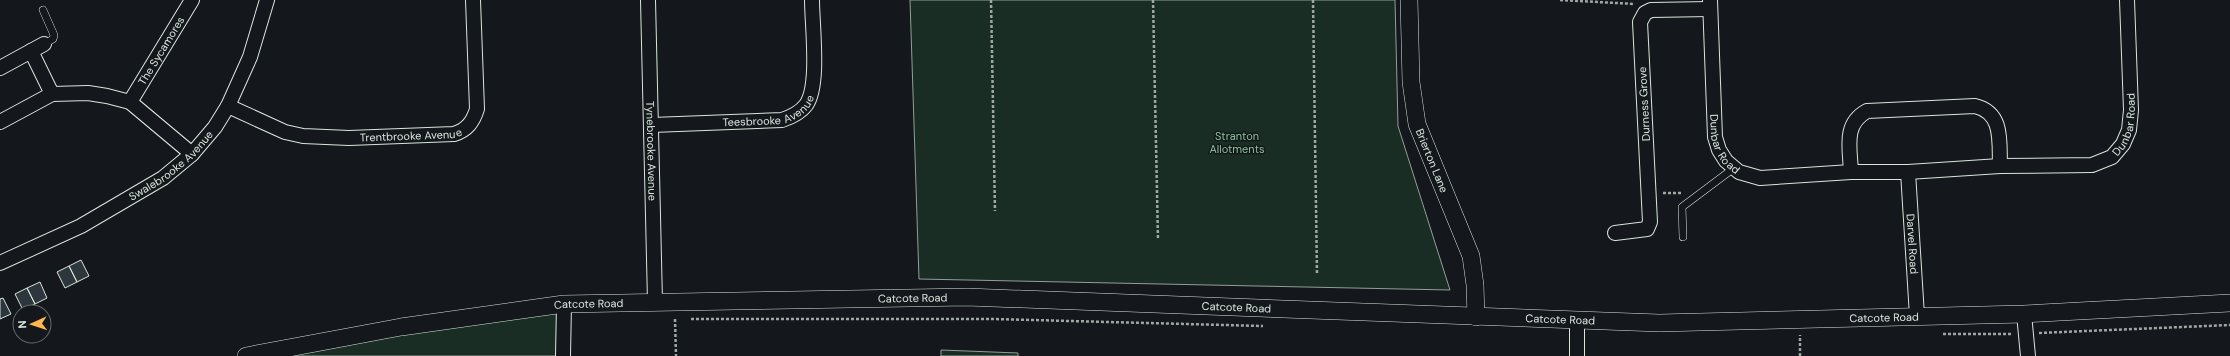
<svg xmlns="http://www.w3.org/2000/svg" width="2230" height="356" viewBox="0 0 2230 356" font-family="'DM Sans',sans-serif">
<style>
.green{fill:#1a2d24;stroke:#939e99}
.building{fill:#2c363c;stroke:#d8e6dc}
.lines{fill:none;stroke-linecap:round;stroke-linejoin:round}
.service-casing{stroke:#d8e6dc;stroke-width:8}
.minor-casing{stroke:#d8e6dc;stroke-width:16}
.tertiary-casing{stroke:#d8e6dc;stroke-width:18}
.path{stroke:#9da8a2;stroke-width:2.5;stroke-dasharray:3 2;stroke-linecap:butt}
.service{stroke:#14181c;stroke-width:7}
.minor{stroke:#14181c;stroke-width:14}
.tertiary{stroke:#14181c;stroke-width:17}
.labels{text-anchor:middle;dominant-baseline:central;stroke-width:3;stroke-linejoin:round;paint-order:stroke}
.street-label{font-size:11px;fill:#d8e6dc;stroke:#14181c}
.park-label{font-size:11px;fill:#8ac095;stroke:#14181c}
</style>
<rect width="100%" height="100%" fill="#14181c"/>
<!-- green -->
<path class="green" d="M910 0H1395L1398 126 1450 290 919 279Z
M564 304 563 356H246Z
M941 350 1018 353V356H941Z"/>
<!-- building -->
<path class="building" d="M81 260 89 276 77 282 69 266Z
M69 266 77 282 65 288 57 272Z
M40 282 47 298 35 304 27 288Z
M27 288 35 304 23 310 15 294Z
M3 298 11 314 0 319V299Z"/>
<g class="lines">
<defs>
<path id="service" d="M43 10 54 35 53 39 44 44
M1683 237 1682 207 1734 168"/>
<g id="minor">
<path id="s1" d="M648 0 655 302"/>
<path id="s2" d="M1710 0 1715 137 1719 150 1726 161 1739 172 1760 178 1851 172H1908L2000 166 2092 165 2112 157 2123 144 2129 130 2131 110 2127 0"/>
<path d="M31 51 52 94"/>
<path d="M0 68 44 44"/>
<path id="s3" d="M130 102 192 0"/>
<path id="s4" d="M228 106 285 132 303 136 349 138 454 134C467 130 473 122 477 109L473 0"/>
<path d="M0 122 52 94 88 93 107 96 130 102 192 154"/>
<path id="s5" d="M652 125 782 120C791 117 800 113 806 105 820 86 812 25 812 0"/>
<path d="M1851 172C1850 148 1843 124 1867 111L1975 106C2004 113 1999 142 2000 166"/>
<path id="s6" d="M1908 172 1917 316"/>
<path d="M1615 233 1647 229 1650 222 1640 22 1645 13 1651 10 1710 9"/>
<path id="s7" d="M0 263 81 226 163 178 192 154 215 127 228 106 250 57 267 0"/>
<path d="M2024 314 2028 356"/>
<path d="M1577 320V356"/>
<path d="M563 356 564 304"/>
</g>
<g id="tertiary">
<path id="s8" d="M1409 0 1411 82 1417 124 1471 256 1475 285 1476 317"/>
<path id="s9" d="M246 356 401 327 564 304 967 297 1659 323 2024 314 2230 303"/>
</g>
</defs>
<!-- service casing -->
<use href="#service" class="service-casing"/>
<!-- minor casing -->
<use href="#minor" class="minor-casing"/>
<!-- tertiary casing -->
<use href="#tertiary" class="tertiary-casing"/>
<!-- path -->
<path class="path" d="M991 0 995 211
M1153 0 1158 240
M1313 0 1317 275
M1560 0 1635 4
M1663 193H1682
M675 319 676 356
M691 319H993L1263 326
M2039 333 2230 325
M1943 334H2012
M1800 356V335"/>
<!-- service -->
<use href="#service" class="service"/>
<!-- minor -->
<use href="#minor" class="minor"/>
<!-- tertiary -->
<use href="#tertiary" class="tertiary"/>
</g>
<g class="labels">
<!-- street labels -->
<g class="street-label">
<text stroke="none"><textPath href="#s3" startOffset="60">The Sycamores</textPath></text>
<text transform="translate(1644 104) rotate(-93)">Durness Grove</text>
<text stroke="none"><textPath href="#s5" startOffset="120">Teesbrooke Avenue</textPath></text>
<text stroke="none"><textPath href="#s2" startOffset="593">Dunbar Road</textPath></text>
<text stroke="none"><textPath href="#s4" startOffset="189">Trentbrooke Avenue</textPath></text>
<text stroke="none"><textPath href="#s2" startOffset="147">Dunbar Road</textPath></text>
<text stroke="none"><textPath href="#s1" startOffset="151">Tynebrooke Avenue</textPath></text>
<text stroke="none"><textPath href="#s8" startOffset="164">Brierton Lane</textPath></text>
<text stroke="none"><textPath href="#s7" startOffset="198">Swalebrooke Avenue</textPath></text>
<text stroke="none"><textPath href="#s6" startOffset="72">Darvel Road</textPath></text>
<text stroke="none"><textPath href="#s9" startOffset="671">Catcote Road</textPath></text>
<text stroke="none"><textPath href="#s9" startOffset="347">Catcote Road</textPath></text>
<text stroke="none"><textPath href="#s9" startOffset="995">Catcote Road</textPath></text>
<text stroke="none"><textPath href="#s9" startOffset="1643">Catcote Road</textPath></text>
<text stroke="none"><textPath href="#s9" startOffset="1319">Catcote Road</textPath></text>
</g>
<!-- park labels -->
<g class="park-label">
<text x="1237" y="136">Stranton<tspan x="1237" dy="13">Allotments</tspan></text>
</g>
</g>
<!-- north arrow -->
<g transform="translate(32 324) rotate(267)"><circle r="19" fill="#14181c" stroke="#626a69"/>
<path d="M0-3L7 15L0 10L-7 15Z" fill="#ffb74d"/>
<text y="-6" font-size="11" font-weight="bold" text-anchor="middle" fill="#d8e6dc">N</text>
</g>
</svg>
